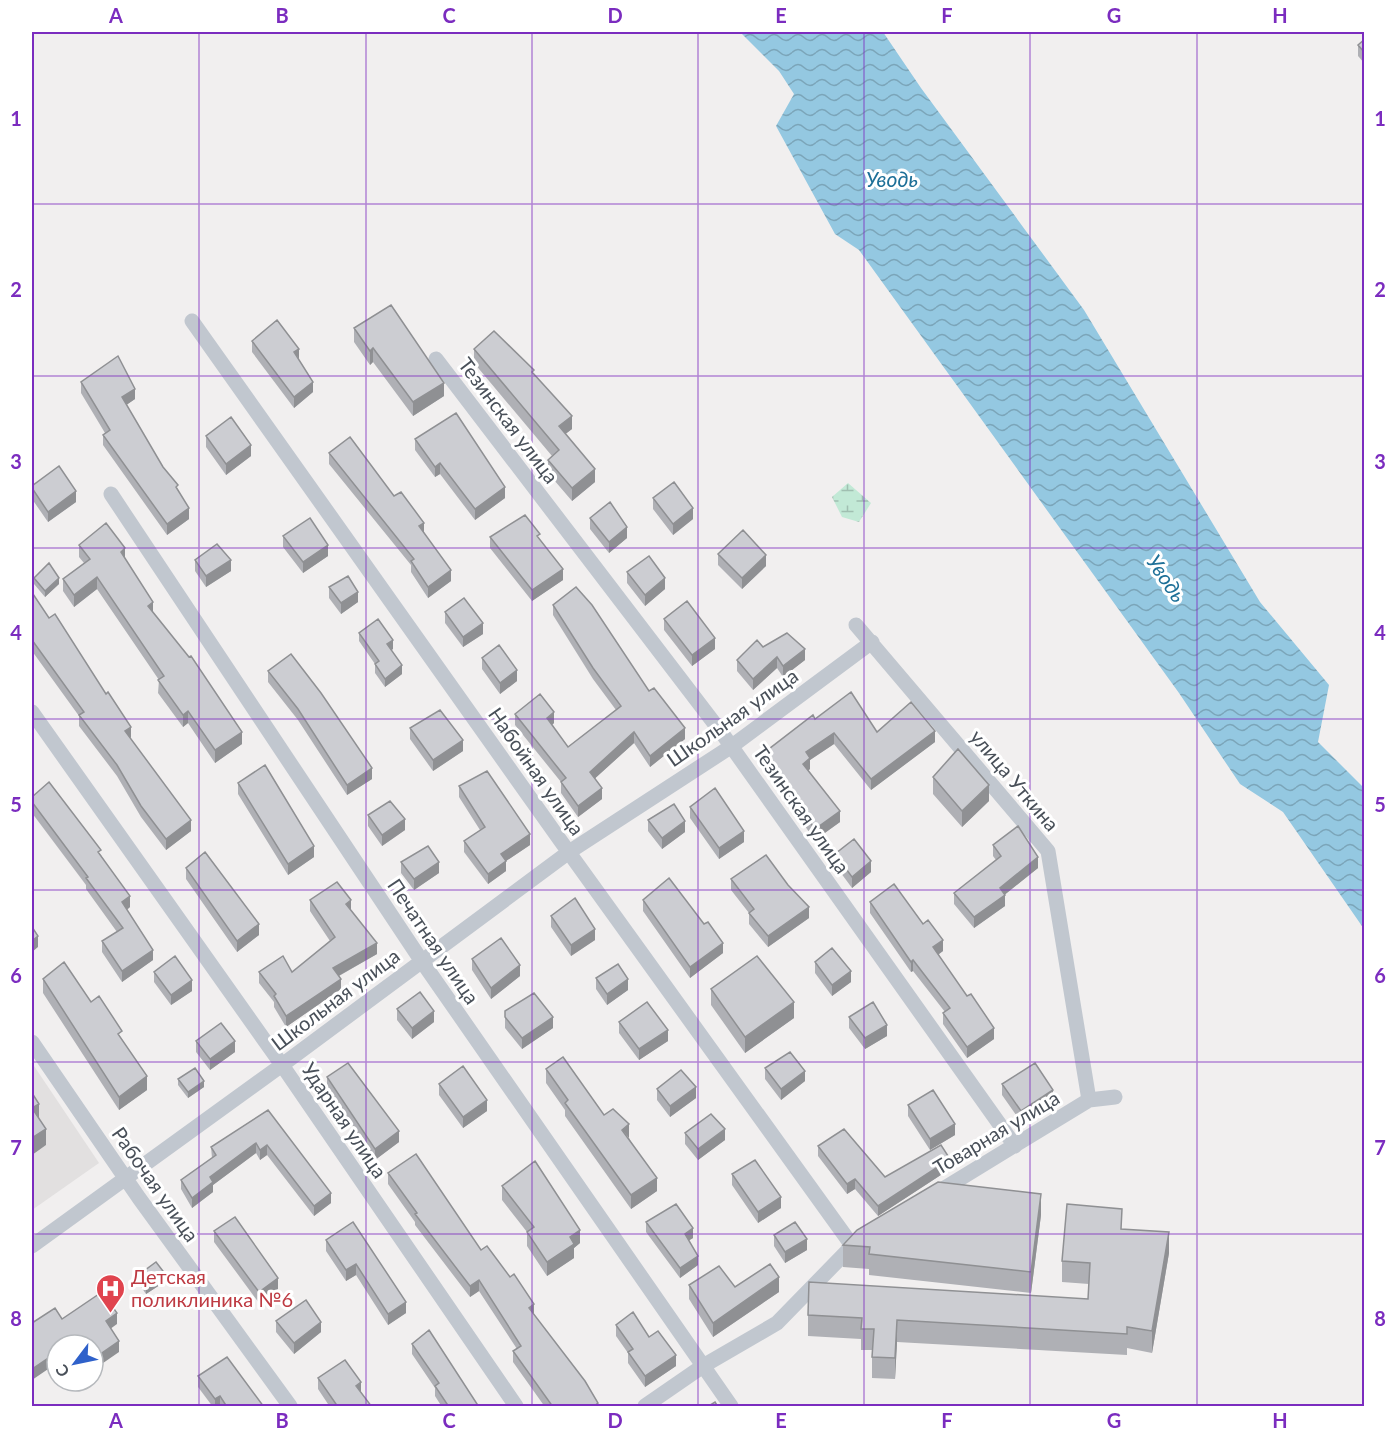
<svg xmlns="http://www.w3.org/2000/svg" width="1396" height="1438" viewBox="0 0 1396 1438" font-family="Lato,sans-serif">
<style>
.education{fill:#e2e0e0}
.wetland{fill:url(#wetland-marsh)}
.water{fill:url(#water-waves)}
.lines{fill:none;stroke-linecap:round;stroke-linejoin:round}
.street{stroke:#c1c7cf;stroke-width:15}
.wall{fill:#afb0b5}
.shaded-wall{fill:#8f9093}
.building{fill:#cccdd2;stroke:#8f9093;stroke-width:1.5}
.grid{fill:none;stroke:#7b2cbf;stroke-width:1.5;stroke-opacity:0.55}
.labels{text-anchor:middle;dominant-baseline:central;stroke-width:6;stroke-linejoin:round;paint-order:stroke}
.street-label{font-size:20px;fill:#495059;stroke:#fff}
.health-label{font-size:20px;fill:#be3a42;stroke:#fff;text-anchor:start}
.water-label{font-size:21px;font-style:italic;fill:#1e7098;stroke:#fff}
.neatline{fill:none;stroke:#7b2cbf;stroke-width:2}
.grid-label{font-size:20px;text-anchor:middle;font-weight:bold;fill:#7b2cbf}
</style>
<defs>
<pattern id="wetland-marsh" width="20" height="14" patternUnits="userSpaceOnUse" patternTransform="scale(1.5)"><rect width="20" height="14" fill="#c2e9d6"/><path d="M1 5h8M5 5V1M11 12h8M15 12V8" fill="none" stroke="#a0bfb1"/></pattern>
<pattern id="water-waves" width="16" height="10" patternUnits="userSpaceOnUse" patternTransform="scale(1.5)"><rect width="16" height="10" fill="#94c8e1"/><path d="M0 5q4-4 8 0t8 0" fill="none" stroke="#7ba5b9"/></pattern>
</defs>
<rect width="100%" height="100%" fill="#f1efef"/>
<!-- education -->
<path class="education" d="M32 1063 99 1163 32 1210Z"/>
<!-- wetland -->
<path class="wetland" d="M848 483 871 503 859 522 842 517 832 497Z"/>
<!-- water -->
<path class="water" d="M740 32H883L921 88 1084 310 1260 602 1329 685 1318 742 1364 788V929L1283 812 1240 784 1179 693 859 250 835 234 776 126 794 94 779 71Z"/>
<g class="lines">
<!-- street -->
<path class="street" d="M192 321 560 840 851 1244
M436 359 724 736 1015 1146
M111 494 421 960 731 1406
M856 625 1048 851 1089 1100
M32 712 282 1065 516 1406
M32 1042 139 1198 290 1406
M935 1194 1089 1100 1115 1097
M32 1246 282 1065 569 852 732 746 872 642
M645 1406 703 1366 777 1323 858 1240"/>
</g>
<!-- wall -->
<path class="wall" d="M1365 39V64L1358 56V45Z
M354 328 444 396 413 416 373 362 370 365 354 342Z
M252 341 313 392 294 408 252 352Z
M474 349 534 375 572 429 565 434 595 482 572 501 548 473V460L552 456 474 363Z
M81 382 135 399 126 405 163 467 178 490 189 519 167 535 103 445V435L105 433 81 393Z
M206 436 251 456 226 475 206 447Z
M415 439 505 498 475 520 440 474 435 477 415 450Z
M329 453 394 496 424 533 451 581 428 598 411 572V565L329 464Z
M32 486 76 502 48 522 32 499Z
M653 498 693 519 673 535 653 509Z
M590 518 627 538 609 553 590 529Z
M283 536 328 556 303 573 283 547Z
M490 537 540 540 563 580 532 601 490 548Z
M79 545 125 558 153 612 242 744 215 763 188 723 183 727 158 693 159 680 97 589 74 607 63 591V579L84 563 79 557Z
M718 554 766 566 742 589 718 565Z
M195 560 231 571 206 587 195 571Z
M627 572 665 589 645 606 627 583Z
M34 578 59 584 45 597 34 584Z
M329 587 358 602 341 614 329 598Z
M32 595 131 737 130 738 191 831 166 850 141 817 117 776 79 726V716L32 651Z
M553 605 649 691 685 739 650 767 634 743 595 778 602 799 578 817 561 793V782L515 725V714L554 723 552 725 568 747 616 710 593 679 553 615Z
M445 612 483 634 463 647 445 623Z
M664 619 715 649 692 666 664 630Z
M359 633 393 649 391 650 402 674 385 687 375 673V664L359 641Z
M763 647 805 660 783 677 777 668 753 690 737 671V660Z
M482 658 517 681 500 694 482 669Z
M268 671 372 779 347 795 298 720 268 682Z
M815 719 877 732 935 742 871 790 834 744 810 760V769L808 770 840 822 815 840 761 766V755Z
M410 728 463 751 433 771 410 739Z
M933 777 989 801 962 827 933 794Z
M238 783 314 857 288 875 238 794Z
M459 786 530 845 506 861V871L488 884 464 852V841L480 830 459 797Z
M32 797 101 855 130 907 127 910 153 960 122 982 102 952V941L117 932 86 889V885L32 813Z
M690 807 744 842 719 859 690 818Z
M368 815 405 830 382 846 368 826Z
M648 820 685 832 662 849 648 831Z
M993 845 1038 868 1005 894V906L974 928 954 904V893L996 860 993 856Z
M835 854 871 872 852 888 835 865Z
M401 862 439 873 414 890 401 873Z
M186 868 259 935 237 952 186 879Z
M731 879 809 918 768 947 749 924V913L731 890Z
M310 900 351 911 377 954 339 976 341 989 286 1027 274 1007V1002L259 983V972H292L330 941 310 911Z
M643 900 723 953 690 978 643 911Z
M870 902 923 924 943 951 938 955 967 996 994 1039 967 1058 943 1024V1013L945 1012 913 971 911 972 870 913Z
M551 916 595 940 571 956 551 927Z
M472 959 520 976 491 999 472 970Z
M815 962 851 982 832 996 815 973Z
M154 972 192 991 171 1005 154 982Z
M596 978 628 990 607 1005 596 989Z
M43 979 91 1002 122 1039 147 1090 119 1110 43 993Z
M711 989 794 1018 745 1053 711 1005Z
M397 1009 434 1022 412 1039 397 1020Z
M505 1011 553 1028 522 1049 505 1028Z
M849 1017 887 1036 865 1049 849 1028Z
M619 1022 668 1041 639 1060 619 1033Z
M196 1041 235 1052 210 1070 196 1052Z
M765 1068 805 1081 781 1100 765 1079Z
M546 1069 604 1115 629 1138 657 1191 631 1209 565 1116V1110L546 1083Z
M327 1077 399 1142 375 1160 327 1088Z
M178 1079 204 1087 188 1098 178 1085Z
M439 1084 487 1111 463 1128 439 1095Z
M1002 1084 1053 1101 1021 1122 1002 1095Z
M657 1089 696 1098 670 1117 657 1100Z
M908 1105 955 1135 930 1150 908 1116Z
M268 1110 331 1203 314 1216 267 1155 260 1160 256 1153 213 1185V1192L192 1208 181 1189V1180L212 1158 211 1147Z
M685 1133 725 1140 698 1160 685 1144Z
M818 1146 885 1177 950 1169 878 1216 855 1189 847 1194 818 1156Z
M388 1173 481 1250 534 1315 598 1407H545L513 1362V1351L517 1349 479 1291 470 1297 415 1225V1222L388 1184Z
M732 1174 781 1208 758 1223 732 1185Z
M502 1186 580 1243 574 1248V1258L547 1276 527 1246V1232L502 1200Z
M1041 1215 1031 1293 869 1275V1269L843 1267V1245Z
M353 1222 406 1313 388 1325 356 1275 346 1281 326 1251V1240Z
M646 1222 693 1238 689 1240 698 1265 680 1278 646 1232Z
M1122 1229 1169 1253 1152 1353 1127 1348V1355L897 1342 895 1379 872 1378V1350H861V1339L808 1336V1315L1088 1299 1089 1284 1062 1282V1261Z
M214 1231 278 1289 259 1303 214 1242Z
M774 1235 807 1250 785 1263 774 1246Z
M137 1276 166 1281 146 1294 137 1281Z
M689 1285 735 1287 779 1292 713 1337 689 1299Z
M276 1321 321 1332 294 1354 276 1332Z
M616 1325 649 1337 676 1366 645 1387 628 1363V1353L616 1336Z
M412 1344 479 1407H442L435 1396V1388L412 1354Z
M198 1376 264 1407H213L198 1387Z
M318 1378 361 1392 372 1407H330L318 1389Z"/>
<!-- shaded-wall -->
<path class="shaded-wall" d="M373 348V362L370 365V351Z
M299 349V359L294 352Z
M313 382V392L294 408V397Z
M444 383V396L413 416V402Z
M135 389V399L122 408V397Z
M572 416V429L559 439V426Z
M251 445V456L226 475V464Z
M440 463V474L435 477V467Z
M595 469V482L572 501V488Z
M505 487V498L475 520V509Z
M76 491V502L48 522V512Z
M189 508V519L167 535V524Z
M693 508V519L673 535V524Z
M424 523V534L419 526Z
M627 527V538L609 553V542Z
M328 545V556L303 573V562Z
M125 548V561L121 552Z
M766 555V566L742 589V578Z
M231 560V571L206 587V576Z
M563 569V580L532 601V590Z
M451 570V581L428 598V587Z
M97 577V589L74 607V595Z
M59 578V584L45 597V591Z
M665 578V589L645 606V595Z
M358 592V602L341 614V603Z
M153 602V615L148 606Z
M483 623V634L463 647V637Z
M715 638V649L692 666V655Z
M393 640V649L387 653V644Z
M805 649V660L783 677V666Z
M777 657V668L753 690V679Z
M402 665V674L385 687V679Z
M517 670V681L500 694V683Z
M188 711V723L183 727V715Z
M554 712V723L547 729V718Z
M131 727V737L125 742V731Z
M685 728V739L650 767V756Z
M935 731V742L871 790V779Z
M242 732V744L215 763V750Z
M634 732V743L590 783V772Z
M834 733V744L810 760V769L803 775V764L806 752Z
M463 740V751L433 771V760Z
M372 768V779L347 795V785Z
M989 785V801L962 827V811Z
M602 788V799L578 817V806Z
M840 811V822L815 840V829Z
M405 819V830L382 846V835Z
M191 820V831L166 850V839Z
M685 821V832L662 849V838Z
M744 831V842L719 859V848Z
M530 834V845L506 861V871L488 884V874L501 854Z
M314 846V857L288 875V864Z
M1038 857V868L1002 897 1005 895V906L974 928V917L1000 888Z
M871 861V872L852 888V877Z
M439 862V873L414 890V879Z
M130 896V907L122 913V902Z
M351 900V911L346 904Z
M809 907V918L768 947V936Z
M259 924V935L237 952V941Z
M595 929V940L571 956V945Z
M38 936V947L32 952V941Z
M943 940V951L933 958V947Z
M377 943V954L333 979V968Z
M723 943V953L690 978V967Z
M153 950V960L122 982V971Z
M913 960V971L911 972V962Z
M520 965V976L491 999V988Z
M851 971V982L832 996V985Z
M341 979V989L286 1027V1016Z
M628 979V990L607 1005V994Z
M192 980V991L171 1005V995Z
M794 1002V1018L745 1053V1037Z
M434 1011V1022L412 1039V1028Z
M553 1017V1028L522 1049V1038Z
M887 1025V1036L865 1049V1038Z
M994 1028V1039L967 1058V1047Z
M668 1030V1041L639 1060V1049Z
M235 1041V1052L210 1070V1059Z
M805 1071V1081L781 1100V1089Z
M147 1076V1090L119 1110V1097Z
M204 1081V1087L188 1098V1092Z
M696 1087V1098L670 1117V1106Z
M1053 1090V1101L1021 1122V1111Z
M487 1100V1111L463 1128V1117Z
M39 1104V1120L32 1108Z
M629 1124V1138L622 1130Z
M955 1124V1135L930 1150V1139Z
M46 1129V1145L32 1155V1138Z
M725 1129V1140L698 1160V1149Z
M399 1131V1142L375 1160V1149Z
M256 1143V1153L213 1185V1192L192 1208V1198L210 1177Z
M267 1145V1155L260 1160V1150Z
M950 1159V1169L878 1216V1206Z
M657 1178V1191L631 1209V1195Z
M855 1179V1189L847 1194V1184Z
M331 1193V1203L314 1216V1206Z
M1041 1194V1215L1031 1293V1272Z
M781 1197V1208L758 1223V1212Z
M693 1228V1238L685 1243V1234Z
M580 1230V1243L574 1248V1258L547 1276V1262L570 1237Z
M1169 1232V1253L1152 1353V1331Z
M807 1239V1250L785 1263V1252Z
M698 1256V1265L680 1278V1268Z
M356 1264V1275L346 1281V1270Z
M166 1275V1281L146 1294V1289Z
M779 1277V1292L713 1337V1323Z
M278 1278V1289L259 1303V1292Z
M479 1280V1291L470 1297V1286Z
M406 1302V1313L388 1325V1314Z
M534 1304V1315L529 1308Z
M117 1313V1324L106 1332V1321Z
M897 1320V1342L895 1379V1358Z
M321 1322V1332L294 1354V1343Z
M119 1341V1352L93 1370V1359Z
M57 1352V1363L32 1380V1369Z
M676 1355V1366L645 1387V1376Z
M361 1382V1393L356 1386Z
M220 1396V1407H215V1399Z"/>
<!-- building -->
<path class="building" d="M1365 39V53L1358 45Z
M391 305 444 383 413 402 373 348 370 351 354 328Z
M277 320 299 349 294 352 313 382 294 397 252 341Z
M494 331 534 370 532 372 572 416 559 426 595 469 572 488 548 460 559 450 474 349Z
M118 356 135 389 122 397 163 467 178 485 176 487 189 508 167 524 103 435 110 430 81 382Z
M456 413 505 487 475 509 440 463 435 467 415 439Z
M231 417 251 445 226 464 206 436Z
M350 437 394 496 401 492 424 523 419 526 451 570 428 587 411 561 414 559 329 453Z
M59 466 76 491 48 512 32 488V486Z
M674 482 693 508 673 524 653 498Z
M610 502 627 527 609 542 590 518Z
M525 515 540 534 537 536 563 569 532 590 490 537Z
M310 518 328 545 303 562 283 536Z
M106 523 125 548 121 552 153 602 148 606 189 657 191 656 242 732 215 750 188 711 183 715 158 680 164 676 97 577 74 595 63 579 90 559 79 545Z
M743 530 766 555 742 578 718 554Z
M217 544 231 560 206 576 195 560Z
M649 556 665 578 645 595 627 572Z
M49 563 59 578 45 591 34 578Z
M348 576 358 592 341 603 329 587Z
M576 587 592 605 649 691 654 688 685 728 650 756 634 732 590 772 602 788 578 806 561 782 566 778 515 714 540 694 554 712 547 718 568 747 621 706 593 668 553 605Z
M33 594 49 618 55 614 106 694 108 692 131 727 125 731 191 820 166 839 141 806 117 765 79 715 84 712 32 640V595Z
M464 598 483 623 463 637 445 612Z
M687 601 715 638 692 655 664 619Z
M378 619 393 640 387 644 402 665 385 679 375 664 379 661 359 633Z
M787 633 805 649 783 666 777 657 753 679 737 660 757 640 763 647Z
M499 645 517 670 500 683 482 658Z
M291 654 321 693 372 768 347 785 298 709 268 671Z
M851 692 877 732 911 702 935 731 871 779 834 733 806 752 810 758 803 764 840 811 815 829 761 755 813 715 815 719Z
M440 710 463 740 433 760 410 728Z
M958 749 989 785 962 811 933 777Z
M265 765 314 846 288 864 238 783Z
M487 771 530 834 501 854 506 861 488 874 464 841 485 827 459 786Z
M49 782 101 850 98 852 130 896 122 902 153 950 122 971 102 941 123 928 86 878 88 877 32 802V797Z
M715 788 744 831 719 848 690 807Z
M390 801 405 819 382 835 368 815Z
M674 804 685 821 662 838 648 820Z
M1018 826 1038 857 1000 888 1005 895 974 917 954 893 1001 856 993 845Z
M854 839 871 861 852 877 835 854Z
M428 846 439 862 414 879 401 862Z
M205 852 259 924 237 941 186 868Z
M766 855 788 885 809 907 768 936 749 913 754 909 731 879Z
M669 878 704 924 708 922 723 943 690 967 643 900Z
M337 882 351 900 346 904 377 943 333 968 341 979 286 1016 274 996 276 994 259 972 283 956 292 972 335 937 310 900Z
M894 884 923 924 928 920 943 940 933 947 967 996 971 994 994 1028 967 1047 943 1013 950 1008 913 960 911 962 870 902Z
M575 898 595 929 571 945 551 916Z
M32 927 38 936 32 941Z
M501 938 520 965 491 988 472 959Z
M832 948 851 971 832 985 815 962Z
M175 956 192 980 171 995 154 972Z
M757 956 794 1002 745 1037 711 989Z
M64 962 91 1002 99 996 122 1031 118 1034 147 1076 119 1097 43 979Z
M618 964 628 979 607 994 596 978Z
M420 992 434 1011 412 1028 397 1009Z
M534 993 553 1017 522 1038 505 1017V1011Z
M647 1002 668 1030 639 1049 619 1022Z
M873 1002 887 1025 865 1038 849 1017Z
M221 1023 235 1041 210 1059 196 1041Z
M790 1052 805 1071 781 1089 765 1068Z
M563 1057 604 1115 613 1109 629 1124 622 1130 657 1178 631 1195 565 1103 568 1100 546 1069Z
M348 1063 399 1131 375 1149 327 1077Z
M1035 1063 1053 1090 1021 1111 1002 1084Z
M463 1066 487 1100 463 1117 439 1084Z
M195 1068 204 1081 188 1092 178 1079Z
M681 1070 696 1087 670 1106 657 1089Z
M933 1090 955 1124 930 1139 908 1105Z
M32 1093 39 1104 32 1108 46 1129 32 1138Z
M268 1110 331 1193 314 1206 267 1145 260 1150 256 1143 210 1177 213 1182 192 1198 181 1180 216 1155 211 1147Z
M711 1114 725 1129 698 1149 685 1133Z
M844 1129 885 1177 941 1145 950 1159 878 1206 855 1179 847 1184 818 1146Z
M416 1154 481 1250 487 1246 510 1277 514 1274 534 1304 529 1308 585 1381 598 1403 593 1407H553L513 1351 521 1346 479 1280 470 1286 415 1214 417 1213 388 1173Z
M755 1160 781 1197 758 1212 732 1174Z
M535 1161 580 1230 570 1237 574 1244 547 1262 527 1232 534 1227 502 1186Z
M938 1182 1041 1194 1031 1272 869 1254 870 1247 843 1245 857 1230Z
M676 1204 693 1228 685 1234 698 1256 680 1268 646 1222Z
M1067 1204 1122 1209 1121 1229 1169 1232 1152 1331 1127 1327V1334L897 1320 895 1358 872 1357 874 1329H861L862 1318 808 1315 809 1282 1088 1299 1090 1263 1062 1261Z
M235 1217 278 1278 259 1292 214 1231Z
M353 1222 406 1302 388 1314 356 1264 346 1270 326 1240Z
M795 1222 807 1239 785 1252 774 1235Z
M156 1262 166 1275 146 1289 137 1276Z
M770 1264 779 1277 713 1323 689 1285 719 1266 735 1287Z
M102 1292 117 1313 106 1321 119 1341 93 1359V1345H75L73 1341 67 1345H57V1352L32 1369V1323L55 1308 62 1319Z
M306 1300 321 1322 294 1343 276 1321Z
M633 1312 649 1337 658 1331 676 1355 645 1376 628 1352 633 1349 616 1325Z
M429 1330 479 1407H449L435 1386 439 1383 412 1344Z
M227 1357 264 1407H227L220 1396 215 1399 198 1376Z
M345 1360 361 1382 356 1386 372 1407H338L318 1378Z
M715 1402 718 1407H707Z"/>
<!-- grid -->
<path class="grid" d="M199 32V1406M366 32V1406M532 32V1406M698 32V1406M864 32V1406M1030 32V1406M1197 32V1406M32 204H1364M32 376H1364M32 548H1364M32 719H1364M32 890H1364M32 1062H1364M32 1234H1364"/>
<!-- icons -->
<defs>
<symbol id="hospital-pin" viewBox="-11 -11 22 30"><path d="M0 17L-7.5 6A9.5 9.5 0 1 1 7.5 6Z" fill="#e0444e" stroke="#fff"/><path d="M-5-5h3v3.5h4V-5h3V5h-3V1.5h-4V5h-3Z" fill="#fff"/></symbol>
</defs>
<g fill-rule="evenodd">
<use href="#hospital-pin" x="94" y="1272" width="33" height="45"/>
</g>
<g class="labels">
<!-- street labels -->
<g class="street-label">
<text transform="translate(509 420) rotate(53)">Тезинская улица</text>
<text transform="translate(732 717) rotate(-35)">Школьная улица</text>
<text transform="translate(537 771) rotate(55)">Набойная улица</text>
<text transform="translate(1015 780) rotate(50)">улица Уткина</text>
<text transform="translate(802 809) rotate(55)">Тезинская улица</text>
<text transform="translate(434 941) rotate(56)">Печатная улица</text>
<text transform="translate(335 999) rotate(-37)">Школьная улица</text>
<text transform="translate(345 1120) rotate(56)">Ударная улица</text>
<text transform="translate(996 1132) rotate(-31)">Товарная улица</text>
<text transform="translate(156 1184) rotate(55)">Рабочая улица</text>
</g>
<!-- health labels -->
<g class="health-label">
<text x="131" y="1276">Детская<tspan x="131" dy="23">поликлиника №6</tspan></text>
</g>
<!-- water labels -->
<g class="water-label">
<text x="892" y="178">Уводь</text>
<text transform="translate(1167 578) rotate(56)">Уводь</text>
</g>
</g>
<!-- border -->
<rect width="1396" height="1438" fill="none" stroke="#ffffff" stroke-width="66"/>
<!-- north arrow -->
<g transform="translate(75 1363) rotate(238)"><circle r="28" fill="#ffffff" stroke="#b6b9bd" stroke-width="1.5"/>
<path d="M0-4.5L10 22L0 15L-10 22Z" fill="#2f61ca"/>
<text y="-9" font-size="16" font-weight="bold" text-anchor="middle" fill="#495059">С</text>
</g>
<rect x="33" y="33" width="1330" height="1372" class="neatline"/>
<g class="grid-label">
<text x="116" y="23">A</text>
<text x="282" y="23">B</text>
<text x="449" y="23">C</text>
<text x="615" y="23">D</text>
<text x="781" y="23">E</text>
<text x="947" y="23">F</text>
<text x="1114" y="23">G</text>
<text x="1280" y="23">H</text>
<text x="16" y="126">1</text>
<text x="1380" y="126">1</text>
<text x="16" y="297">2</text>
<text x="1380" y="297">2</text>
<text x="16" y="469">3</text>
<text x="1380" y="469">3</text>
<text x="16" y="640">4</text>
<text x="1380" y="640">4</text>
<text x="16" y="812">5</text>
<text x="1380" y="812">5</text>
<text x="16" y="983">6</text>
<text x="1380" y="983">6</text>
<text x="16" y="1155">7</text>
<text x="1380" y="1155">7</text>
<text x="16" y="1326">8</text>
<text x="1380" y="1326">8</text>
<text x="116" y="1428">A</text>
<text x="282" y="1428">B</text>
<text x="449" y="1428">C</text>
<text x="615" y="1428">D</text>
<text x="781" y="1428">E</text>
<text x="947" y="1428">F</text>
<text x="1114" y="1428">G</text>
<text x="1280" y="1428">H</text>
</g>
</svg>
